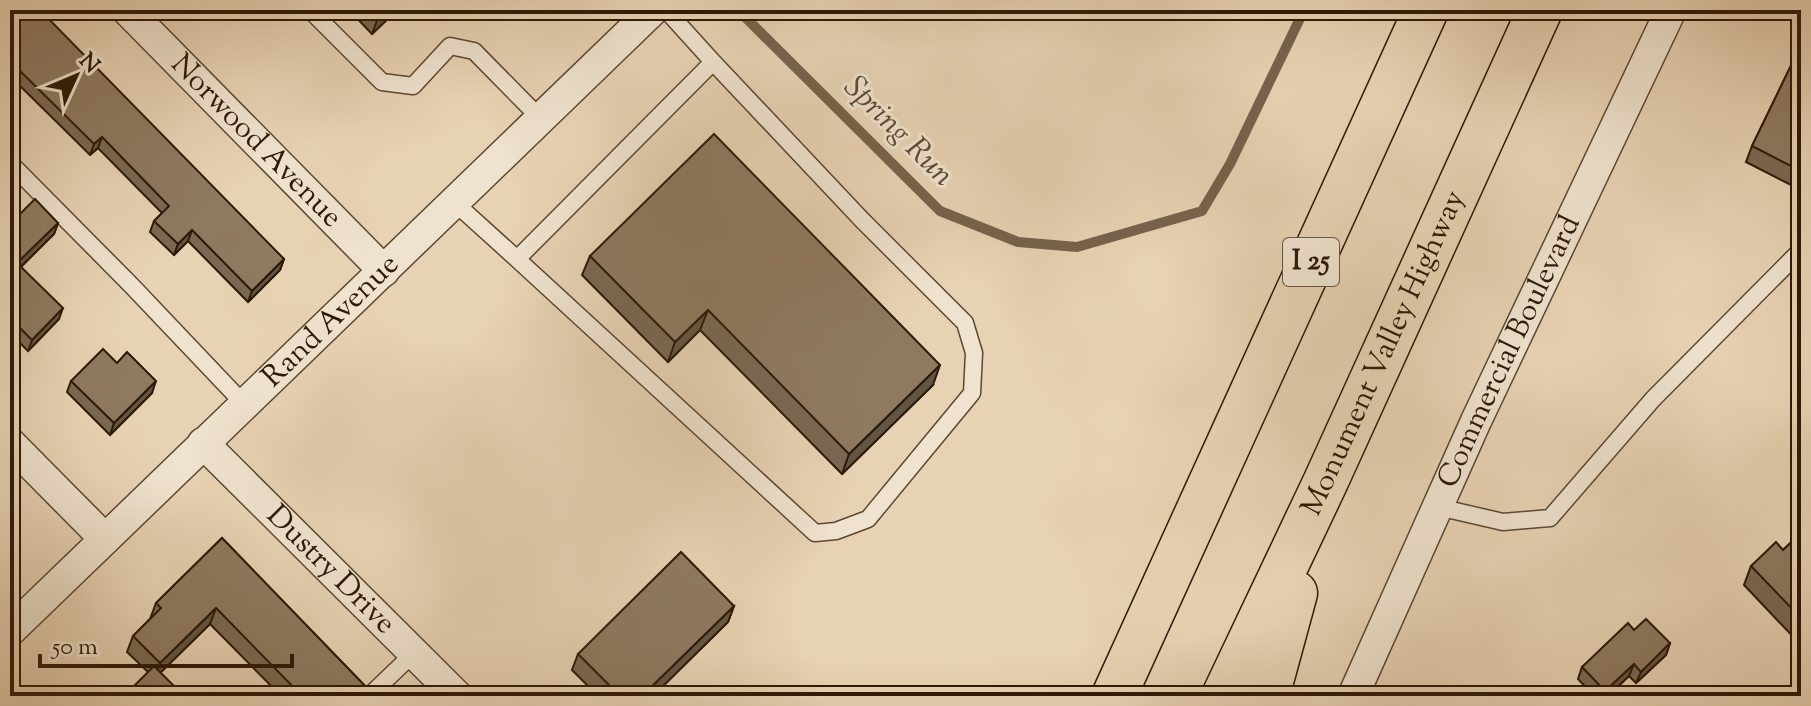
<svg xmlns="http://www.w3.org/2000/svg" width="1811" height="706" viewBox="0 0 1811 706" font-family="'Sorts Mill Goudy',serif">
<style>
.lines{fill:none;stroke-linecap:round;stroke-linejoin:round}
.stream{stroke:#77624c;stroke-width:10}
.lane-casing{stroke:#5c4733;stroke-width:19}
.street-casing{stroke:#5c4733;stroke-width:33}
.highway-casing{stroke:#2d1908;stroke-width:47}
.lane{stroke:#efe2ce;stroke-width:16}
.street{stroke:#efe2ce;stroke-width:30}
.highway{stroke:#e7d2b3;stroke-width:44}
.wall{fill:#7a6853;stroke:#2d1908;stroke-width:2}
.shaded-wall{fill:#635544;stroke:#2d1908;stroke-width:2}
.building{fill:#8e7961;stroke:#2d1908;stroke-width:2}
.labels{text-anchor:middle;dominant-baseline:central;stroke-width:6;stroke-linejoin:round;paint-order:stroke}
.shield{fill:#efe2ce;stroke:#675543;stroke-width:2}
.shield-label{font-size:28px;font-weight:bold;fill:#2d1908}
.street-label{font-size:30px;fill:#2d1908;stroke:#efe2ce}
.water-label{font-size:32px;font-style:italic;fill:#5e4a35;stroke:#efe2ce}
</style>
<rect width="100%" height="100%" fill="#e7d2b3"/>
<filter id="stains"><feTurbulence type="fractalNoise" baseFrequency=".0025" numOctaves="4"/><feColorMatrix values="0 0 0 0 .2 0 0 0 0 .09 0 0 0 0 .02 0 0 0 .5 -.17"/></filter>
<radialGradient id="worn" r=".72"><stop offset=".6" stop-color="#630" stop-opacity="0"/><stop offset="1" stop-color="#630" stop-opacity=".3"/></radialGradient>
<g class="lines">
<!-- stream -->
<path class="stream" d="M738 10 940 211 1018 242 1077 247 1202 211 1230 164 1304 10"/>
<defs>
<path id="lane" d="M310 10 382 82 413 86 450 46 474 51 541 119
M10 163 131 285 244 404
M454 202 517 259 713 62 666 10
M517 259 815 533 836 531 868 519 972 393 974 353 965 323 862 220 713 62
M1438 507 1503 522 1550 518 1653 399 1801 250
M369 696 414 653"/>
<g id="street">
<path id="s1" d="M127 10 384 271"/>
<path d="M10 443 105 539"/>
<path id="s2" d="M203 443 457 696"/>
<path id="s3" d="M10 631 653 10"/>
<path id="s4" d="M1353 696 1476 421 1671 10"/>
</g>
<g id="highway">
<path d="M1114 696 1426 10"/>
<path id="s5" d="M1224 696 1325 483 1540 10"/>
<path d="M1267 696 1295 593"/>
</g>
</defs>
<!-- lane casing -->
<use href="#lane" class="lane-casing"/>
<!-- street casing -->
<use href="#street" class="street-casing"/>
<!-- highway casing -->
<use href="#highway" class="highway-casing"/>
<!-- lane -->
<use href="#lane" class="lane"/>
<!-- street -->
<use href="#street" class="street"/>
<!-- highway -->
<use href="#highway" class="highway"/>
</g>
<!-- wall -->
<path class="wall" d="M10 10 284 259 280 270 248 302 188 241 174 255 150 232 154 221 162 213 98 148 90 155 10 76Z
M349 10H397L372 34Z
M1801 45V190L1746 162 1752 146Z
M58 223 54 234 21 267 59 319 28 351 10 333V224Z
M590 256 933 385 842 474 700 330 668 362 582 275Z
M117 363 152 393 110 435 67 392 71 381Z
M1801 533V642L1799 643 1744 585 1751 566 1783 550Z
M222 538 367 688 377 696H281L210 624 161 672H148L127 652 133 636 150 619 156 603Z
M734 606 728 622 653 696H598L572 670 578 654Z
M1634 630 1670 643 1666 655 1636 683 1629 676 1608 696H1594L1578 679 1582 667Z"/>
<!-- shaded-wall -->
<path class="shaded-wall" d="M384 10H397L372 34 379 15Z
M102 137 98 148 90 155 94 144Z
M58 223 54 234 13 274 17 263Z
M192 230 188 241 174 255 178 244Z
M284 259 280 270 248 302 252 291Z
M63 308 59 319 28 351 32 340Z
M708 310 700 330 668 362 675 342Z
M940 365 933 385 842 474 849 454Z
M156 381 152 393 110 435 114 423Z
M734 606 728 622 653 696H642Z
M216 608 210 624 154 679 160 663Z
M1670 643 1666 655 1636 683 1641 672Z
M1634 664 1629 676 1608 696H1603L1605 691Z"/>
<!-- building -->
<path class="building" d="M10 10H40L284 259 252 291 192 230 178 244 154 221 169 206 102 137 94 144 10 61Z
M375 10H384L379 15Z
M1801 45V171L1752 146Z
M714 134 940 365 849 454 708 310 675 342 590 256Z
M35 199 58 223 17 263 63 308 32 340 10 318V224Z
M103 349 117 363 127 352 156 381 114 423 71 381Z
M1801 533V618L1751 566 1776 542 1783 550Z
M222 538 367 688 377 696H302L216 608 160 663 133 636 161 608 156 603Z
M681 552 734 606 642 696H620L578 654Z
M1646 619 1670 643 1641 672 1634 664 1605 691 1582 667 1628 623 1634 630Z
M154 666 184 696H124Z
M393 688 401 696H385Z"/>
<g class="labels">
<!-- shield labels -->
<rect class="shield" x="1283" y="238" width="56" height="48" rx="6"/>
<g class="shield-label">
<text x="1311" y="262">I 25</text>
</g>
<!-- street labels -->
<g class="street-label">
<text stroke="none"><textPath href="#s1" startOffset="184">Norwood Avenue</textPath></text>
<text stroke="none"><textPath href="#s3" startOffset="446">Rand Avenue</textPath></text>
<text stroke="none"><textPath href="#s4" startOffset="378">Commercial Boulevard</textPath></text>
<text stroke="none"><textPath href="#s5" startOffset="378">Monument Valley Highway</textPath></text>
<text stroke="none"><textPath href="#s2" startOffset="180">Dustry Drive</textPath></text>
</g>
<!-- water labels -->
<g class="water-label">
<text transform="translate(898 132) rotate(45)">Spring Run</text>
</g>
</g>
<!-- margin -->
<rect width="1811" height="706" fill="none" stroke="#e7d2b3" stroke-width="40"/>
<rect x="12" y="12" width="1787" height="682" fill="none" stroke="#2d1908" stroke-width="4"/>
<rect x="20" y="20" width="1771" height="666" fill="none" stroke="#2d1908" stroke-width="2"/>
<!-- north arrow -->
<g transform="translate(76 76) rotate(46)" stroke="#efe2ce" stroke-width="6" paint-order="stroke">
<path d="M0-6L14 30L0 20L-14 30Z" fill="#2d1908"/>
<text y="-12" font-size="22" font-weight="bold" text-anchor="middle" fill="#2d1908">N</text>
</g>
<!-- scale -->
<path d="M40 654v12h252v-12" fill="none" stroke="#2d1908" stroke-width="4"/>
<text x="52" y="654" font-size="24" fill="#2d1908" stroke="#efe2ce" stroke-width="6" paint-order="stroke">50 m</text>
<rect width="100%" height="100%" filter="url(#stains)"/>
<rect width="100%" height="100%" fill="url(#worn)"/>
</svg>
